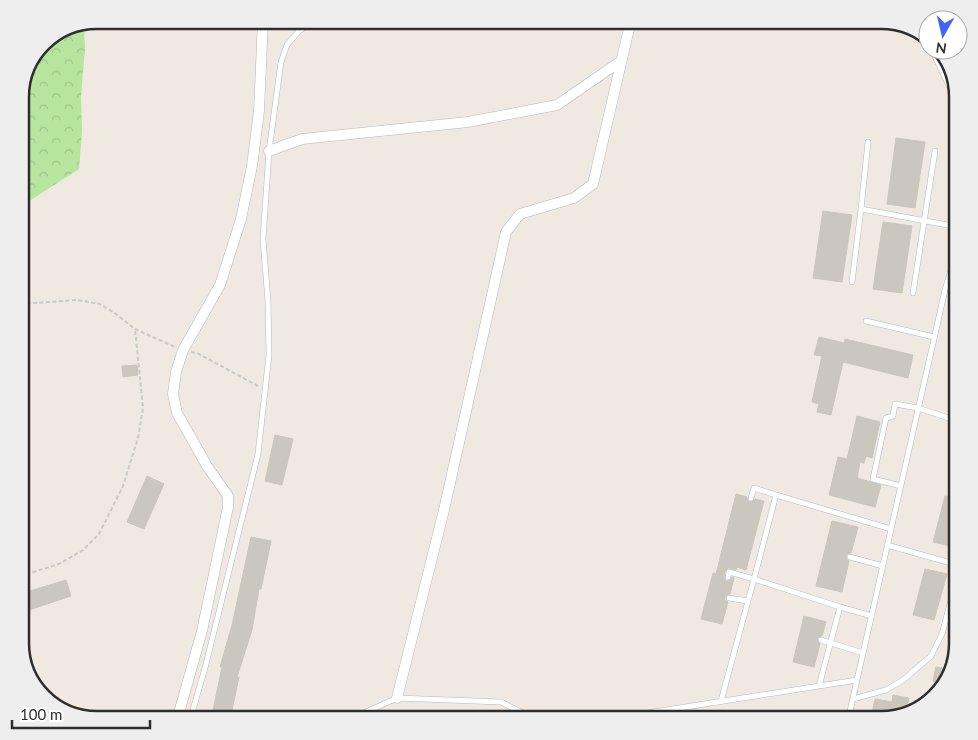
<svg xmlns="http://www.w3.org/2000/svg" width="978" height="740" viewBox="0 0 978 740" font-family="Lato,sans-serif">
<style>
.forest{fill:url(#forest-crowns)}
.building{fill:#cbc7bf;stroke:#cbc5ba}
.lines{fill:none;stroke-linecap:round;stroke-linejoin:round}
.service-casing{stroke:#b4b7c1;stroke-width:6}
.minor-casing{stroke:#b4b7c1;stroke-width:11}
.path{stroke:#c9c9c9;stroke-width:2;stroke-dasharray:4 2.5;stroke-linecap:butt}
.service{stroke:#fff;stroke-width:5}
.minor{stroke:#fff;stroke-width:10}
.rim{fill:none;stroke:#2e2e2e;stroke-width:2.5}
</style>
<defs>
<pattern id="forest-crowns" width="20" height="18" patternUnits="userSpaceOnUse" patternTransform="scale(1.25)"><rect width="20" height="18" fill="#b6e59e"/><path d="M2 6a3 3 0 1 1 6 0M12 15a3 3 0 1 1 6 0" fill="none" stroke="#9dc588"/></pattern>
</defs>
<rect width="100%" height="100%" fill="#efe9e1"/>
<!-- forest -->
<path class="forest" d="M84 25 85 48 81 96 82 131 79 169 20 207V92L46 39Z"/>
<!-- building -->
<path class="building" d="M896 138 925 142 915 208 887 204Z
M823 211 852 215 842 282 813 278Z
M883 222 912 226 902 293 873 289Z
M20 253 27 254 26 278H20Z
M819 337 844 343 845 339 913 355 908 378 843 362 831 415 817 412 819 404 812 402 822 356 814 355Z
M137 365 138 375 123 377 122 366Z
M857 416 880 422 872 458 866 456 864 463 860 462 857 478 881 485 875 507 829 495 838 457 847 459Z
M275 435 293 439 282 485 265 481Z
M147 476 164 484 144 529 127 522Z
M736 494 747 497 748 501 750 502 755 499 764 501 746 570 737 567 736 570 728 568 725 571 724 578 726 581H729L732 577 734 578 730 594 725 597V600L728 602 722 624 701 619 713 573 716 574Z
M945 496 958 499V533L954 547 933 542Z
M832 521 858 527 851 553 847 554 846 556 847 560 849 561 842 592 816 586Z
M251 537 271 541 261 589H259L252 630 237 677H239L230 720H211L222 667H220L232 625Z
M925 569 947 574 934 620 913 615Z
M66 580 71 596 23 612 20 604V594Z
M804 616 826 622 822 636 818 637 817 639 820 644 814 667 793 662Z
M936 667 949 669 942 690 934 697 936 683 933 681Z
M893 695 909 698 907 708 918 709 915 712 887 719V716L872 713 875 699 892 702Z"/>
<g class="lines">
<defs>
<path id="service" d="M924 35 928 42
M932 50 958 105
M861 209 868 142
M852 282 861 209 958 227
M913 293 935 151
M866 321 934 337
M901 486 873 479 886 418 893 416 895 404 918 408 958 421
M751 498 754 488 776 495
M887 545 958 565
M850 557 883 566
M728 577 729 572 754 579 776 495 891 529
M729 598 748 601
M840 607 872 616
M821 640 863 653
M857 680 945 290 954 260 958 253
M853 699 886 690 903 680 931 656 942 634 958 574
M721 701 754 579 840 607 819 686
M190 720 205 668 258 454 269 355 268 301 263 239 269 151 281 62 287 45 299 31 314 20
M348 720 397 698 501 702 537 720
M603 720 857 680 848 720"/>
<path id="minor" d="M269 151 302 139 468 122 557 105 621 61
M397 698 444 510 506 232 520 214 574 198 593 184 631 20
M177 720 202 631 228 507V496L207 466 177 413 173 394 176 372 183 350 220 285 241 219 252 166 259 111 263 20"/>
</defs>
<!-- service casing -->
<use href="#service" class="service-casing"/>
<!-- minor casing -->
<use href="#minor" class="minor-casing"/>
<!-- path -->
<path class="path" d="M20 304 77 300 100 304 116 314 135 329 175 347
M191 352 197 353 258 386
M20 576 59 564 83 550 99 534 123 486 138 438 143 408 135 329"/>
<!-- service -->
<use href="#service" class="service"/>
<!-- minor -->
<use href="#minor" class="minor"/>
</g>
<!-- crop -->
<path d="M0 0H978V740H0ZM97 29H881A68 68 0 0 1 949 97V643A68 68 0 0 1 881 711H97A68 68 0 0 1 29 643V97A68 68 0 0 1 97 29Z" fill="#eee" fill-rule="evenodd"/>
<path class="rim" d="M97 29H881A68 68 0 0 1 949 97V643A68 68 0 0 1 881 711H97A68 68 0 0 1 29 643V97A68 68 0 0 1 97 29Z"/>
<!-- north arrow -->
<g transform="translate(943 35) rotate(188)"><circle r="24" fill="#ffffff" stroke="#ababab"/>
<path d="M0-4L9 19L0 12L-9 19Z" fill="#4264fb"/>
<text y="-8" font-size="14" font-weight="bold" text-anchor="middle" fill="#2e2e2e">N</text>
</g>
<!-- scale -->
<path d="M12 720v8h138v-8" fill="none" stroke="#2e2e2e" stroke-width="2.5"/>
<text x="20" y="720" font-size="15" fill="#2e2e2e" stroke="#ffffff" stroke-width="4" paint-order="stroke">100 m</text>
</svg>
